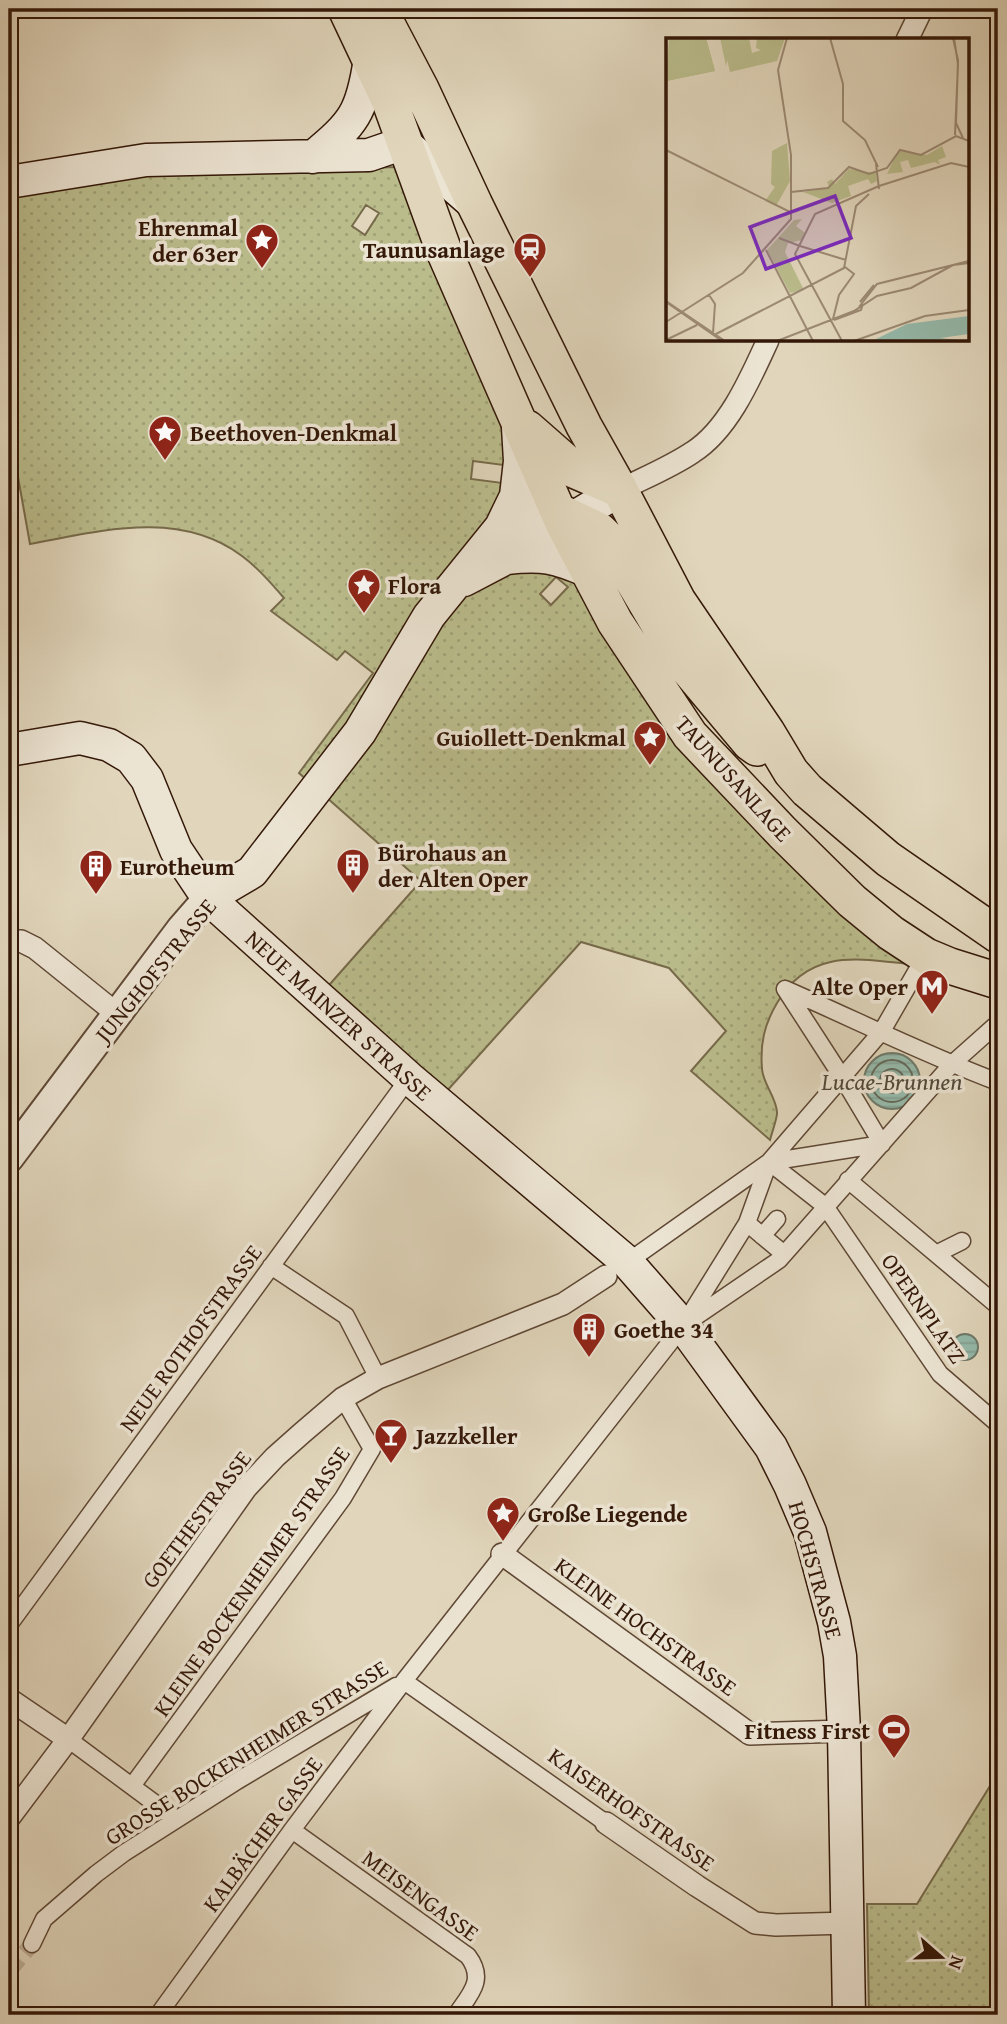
<svg xmlns="http://www.w3.org/2000/svg" width="1007" height="2024" viewBox="0 0 1007 2024" font-family="'Gentium Book Plus',serif">
<style>
.green{fill:url(#green-dots);stroke:#776a4a;stroke-width:2;fill-rule:evenodd}
.water{fill:url(#water-rules);stroke:#6e796a;stroke-width:2}
.lines{fill:none;stroke-linecap:round;stroke-linejoin:round}
.shore{stroke:#64695a;stroke-width:2}
.pedestrian-tunnel{stroke:#beb098;stroke-width:16;stroke-dasharray:16 8;stroke-linecap:butt}
.pedestrian-casing{stroke:#5f4835;stroke-width:19}
.minor-casing{stroke:#5f4835;stroke-width:24}
.tertiary-casing{stroke:#5f4835;stroke-width:32}
.secondary-casing{stroke:#341808;stroke-width:35}
.primary-casing{stroke:#341808;stroke-width:38}
.pedestrian{stroke:#ece4d3;stroke-width:16}
.minor{stroke:#ece4d3;stroke-width:21}
.tertiary{stroke:#ece4d3;stroke-width:28}
.secondary{stroke:#ece4d3;stroke-width:32}
.primary{stroke:#e1d6bc;stroke-width:35}
.labels{text-anchor:middle;dominant-baseline:central;stroke-width:7;stroke-linejoin:round;paint-order:stroke}
.poi-label{font-size:23px;font-weight:bold;fill:#341808;stroke:#ece4d3;text-anchor:start}
.street-label{font-size:23px;fill:#341808;stroke:#ece4d3}
.water-label{font-size:24px;font-style:italic;fill:#514939;stroke:#ece4d3}
.inset-road{fill:none;stroke:#9c8a74;stroke-width:2}
.view{fill:#7b2cbf;fill-opacity:0.15;stroke:#7b2cbf;stroke-width:3.5}
.inset-edge{fill:none;stroke:#341808;stroke-width:3.5}
</style>
<defs>
<pattern id="green-dots" width="8" height="8" patternUnits="userSpaceOnUse" patternTransform="scale(1.75)"><rect width="8" height="8" fill="#babc8c"/><path d="M2 2h.1M6 6h.1" fill="none" stroke="#a0a177" stroke-width="1.8" stroke-linecap="round"/></pattern>
<pattern id="water-rules" width="6" height="5" patternUnits="userSpaceOnUse" patternTransform="scale(1.75)"><rect width="6" height="5" fill="#95baab"/><path d="M0 2.5h6" fill="none" stroke="#819f92"/></pattern>
</defs>
<rect width="100%" height="100%" fill="#e1d6bc"/>
<filter id="stains"><feTurbulence type="fractalNoise" baseFrequency=".00286" numOctaves="4"/><feColorMatrix values="0 0 0 0 .2 0 0 0 0 .09 0 0 0 0 .02 0 0 0 .5 -.17"/></filter>
<radialGradient id="worn" r=".72"><stop offset=".6" stop-color="#630" stop-opacity="0"/><stop offset="1" stop-color="#630" stop-opacity=".3"/></radialGradient>
<!-- green -->
<path class="green" d="M396 167 517 418 515 540 605 603 690 735 920 965C863 960 811 945 777 1003 764 1025 760 1044 762 1069 763 1084 778 1100 777 1114 776 1122 772 1132 770 1140L691 1071 726 1031 669 968 581 942 445 1093 323 992 421 881 299 773 373 673 345 651 337 660 271 611 284 598C271 583 258 568 242 556 179 509 101 531 30 544L18 477 9 481V197L146 176ZM366 205 379 213 365 235 352 226ZM473 461 504 465 502 483 471 479ZM556 577 568 587 551 605 540 594Z
M998 1773V2015H869L867 1904H917Z"/>
<!-- water -->
<path class="water" d="M864 1081a28 28 0 1 1 56 0a28 28 0 1 1-56 0Z
M952 1347a13 13 0 1 1 26 0a13 13 0 1 1-26 0Z"/>
<g class="lines">
<!-- shore -->
<path class="shore" d="M871 1081a21 21 0 1 1 42 0a21 21 0 1 1-42 0Z
M880 1081a12 12 0 1 1 24 0a12 12 0 1 1-24 0Z"/>
<!-- pedestrian-tunnel -->
<path class="pedestrian-tunnel" d="M9 1971 32 1944"/>
<defs>
<path id="pedestrian" d="M785 989C856 1020 926 1055 998 1082
M785 989 842 1077 882 1144
M769 1162 825 1206 940 1374 998 1424
M769 1162 882 1144
M848 1180 998 1306
M747 1223 784 1254
M762 1236 777 1219
M936 1254 962 1241
M636 1256 769 1162 882 1031 920 965
M271 1266 346 1316 378 1378
M688 1322 779 1260 952 1064 998 1023
M9 1625 409 1078
M404 1681 606 1823
M68 1739 176 1819
M132 1786 343 1498 372 1449 343 1398
M292 1830 468 1956C486 1980 470 1994 456 2015
M32 1944 44 1919 96 1874 124 1853 237 1781 396 1686
M158 2015 292 1830 404 1681 683 1326 747 1223 769 1162"/>
<path id="minor" d="M907 40 922 9
M620 490C644 478 671 467 693 452 729 429 751 377 768 340
M9 941H21L35 948 117 1014
M502 1554 750 1734 844 1731
M9 1699 68 1739
M9 1818 72 1734 246 1488 275 1457 302 1433 343 1398 378 1378 563 1304 606 1276
M606 1823 697 1886 755 1923 776 1925 848 1923"/>
<path id="tertiary" d="M9 1158 181 929 208 898"/>
<path id="secondary" d="M404 143 474 204
M313 157C354 123 362 113 370 59
M9 182 146 160 369 155 404 143
M501 527 516 496 520 461 518 427
M507 558C543 554 555 557 588 571
M464 580 506 558 620 490
M9 750 80 738 109 745 131 758 147 779 176 850 208 898 409 1078 627 1262 683 1326 771 1447 790 1485 810 1532 834 1622 840 1656 844 1731 849 2015
M208 898 252 872 360 732 429 616 501 527 519 516 536 511H558"/>
<path id="primary" d="M346 9 390 102 444 251 563 523 615 622 690 735 783 833 852 901 891 933 926 956 950 966 998 981
M379 9 421 89 475 205 584 426 620 490 678 601 767 732 791 772 807 790 888 859 998 935
M527 428 576 471 620 490
M558 511 600 531 609 540 678 657 750 743 757 748"/>
</defs>
<!-- pedestrian casing -->
<use href="#pedestrian" class="pedestrian-casing"/>
<!-- minor casing -->
<use href="#minor" class="minor-casing"/>
<!-- tertiary casing -->
<use href="#tertiary" class="tertiary-casing"/>
<!-- secondary casing -->
<use href="#secondary" class="secondary-casing"/>
<!-- primary casing -->
<use href="#primary" class="primary-casing"/>
<!-- pedestrian -->
<use href="#pedestrian" class="pedestrian"/>
<!-- minor -->
<use href="#minor" class="minor"/>
<!-- tertiary -->
<use href="#tertiary" class="tertiary"/>
<!-- secondary -->
<use href="#secondary" class="secondary"/>
<!-- primary -->
<use href="#primary" class="primary"/>
</g>
<!-- icons -->
<defs>
<symbol id="sight-pin" viewBox="-11 -11 22 30"><path d="M0 17L-7.5 6A9.5 9.5 0 1 1 7.5 6Z" fill="#8f2418" stroke="#ece4d3"/><path d="M0-6L1.8-2.2L6-1.7L2.9 1.2L3.7 5.4L0 3.3L-3.7 5.4L-2.9 1.2L-6-1.7L-1.8-2.2Z" fill="#fff"/></symbol>
<symbol id="station-pin" viewBox="-11 -11 22 30"><path d="M0 17L-7.5 6A9.5 9.5 0 1 1 7.5 6Z" fill="#8f2418" stroke="#ece4d3"/><path d="M-3-6H3Q5-6 5-4V2Q5 4 3 4L4.5 6H3L1.5 4h-3L-3 6H-4.5L-3 4Q-5 4-5 2V-4Q-5-6-3-6ZM-3.5-4v3h7v-3ZM-3.5 1v1.5H-2V1ZM2 1v1.5H3.5V1Z" fill="#fff"/></symbol>
<symbol id="building-pin" viewBox="-11 -11 22 30"><path d="M0 17L-7.5 6A9.5 9.5 0 1 1 7.5 6Z" fill="#8f2418" stroke="#ece4d3"/><path d="M-4-6H4V6H1V3H-1V6H-4ZM-2.5-4.3h1.7v1.8h-1.7ZM.8-4.3h1.7v1.8H.8ZM-2.5-1h1.7V.8h-1.7ZM.8-1h1.7V.8H.8Z" fill="#fff"/></symbol>
<symbol id="metro-pin" viewBox="-11 -11 22 30"><path d="M0 17L-7.5 6A9.5 9.5 0 1 1 7.5 6Z" fill="#8f2418" stroke="#ece4d3"/><path d="M-5.5 5V-5H-3L0 0L3-5H5.5V5H3V-.5L0 4L-3-.5V5Z" fill="#fff"/></symbol>
<symbol id="bar-pin" viewBox="-11 -11 22 30"><path d="M0 17L-7.5 6A9.5 9.5 0 1 1 7.5 6Z" fill="#8f2418" stroke="#ece4d3"/><path d="M-6-5H6L.8 .8V4.5H3.5V6h-7V4.5H-.8V.8Z" fill="#fff"/></symbol>
<symbol id="stadium-pin" viewBox="-11 -11 22 30"><path d="M0 17L-7.5 6A9.5 9.5 0 1 1 7.5 6Z" fill="#8f2418" stroke="#ece4d3"/><path d="M0-5a6.5 5 0 1 0 0 10a6.5 5 0 1 0 0-10ZM-3.5-1.8h7v3.6h-7Z" fill="#fff"/></symbol>
</defs>
<g fill-rule="evenodd">
<use href="#sight-pin" x="243" y="221" width="38" height="52"/>
<use href="#station-pin" x="511" y="230" width="38" height="52"/>
<use href="#sight-pin" x="146" y="413" width="38" height="52"/>
<use href="#sight-pin" x="345" y="566" width="38" height="52"/>
<use href="#sight-pin" x="631" y="718" width="38" height="52"/>
<use href="#building-pin" x="334" y="846" width="38" height="52"/>
<use href="#building-pin" x="77" y="847" width="38" height="52"/>
<use href="#metro-pin" x="913" y="967" width="38" height="52"/>
<use href="#building-pin" x="570" y="1310" width="38" height="52"/>
<use href="#bar-pin" x="372" y="1416" width="38" height="52"/>
<use href="#sight-pin" x="484" y="1494" width="38" height="52"/>
<use href="#stadium-pin" x="875" y="1711" width="38" height="52"/>
</g>
<g class="labels">
<!-- poi labels -->
<g class="poi-label">
<text x="238" y="227" text-anchor="end">Ehrenmal<tspan x="238" dy="26">der 63er</tspan></text>
<text x="505" y="249" text-anchor="end">Taunusanlage</text>
<text x="190" y="432">Beethoven-Denkmal</text>
<text x="388" y="585">Flora</text>
<text x="626" y="737" text-anchor="end">Guiollett-Denkmal</text>
<text x="378" y="852">Bürohaus an<tspan x="378" dy="26">der Alten Oper</tspan></text>
<text x="120" y="866">Eurotheum</text>
<text x="908" y="986" text-anchor="end">Alte Oper</text>
<text x="614" y="1329">Goethe 34</text>
<text x="416" y="1435">Jazzkeller</text>
<text x="528" y="1513">Große Liegende</text>
<text x="870" y="1730" text-anchor="end">Fitness First</text>
</g>
<!-- street labels -->
<g class="street-label">
<text transform="translate(734 778) rotate(48)">TAUNUSANLAGE</text>
<text transform="translate(155 970) rotate(-51)">JUNGHOFSTRASSE</text>
<text transform="translate(339 1015) rotate(42)">NEUE MAINZER STRASSE</text>
<text transform="translate(924 1308) rotate(55)">OPERNPLATZ</text>
<text transform="translate(190 1338) rotate(-54)">NEUE ROTHOFSTRASSE</text>
<text transform="translate(196 1519) rotate(-53)">GOETHESTRASSE</text>
<text transform="translate(816 1570) rotate(74)">HOCHSTRASSE</text>
<text transform="translate(251 1581) rotate(-55)">KLEINE BOCKENHEIMER STRASSE</text>
<text transform="translate(646 1626) rotate(36)">KLEINE HOCHSTRASSE</text>
<text transform="translate(246 1752) rotate(-32)">GROSSE BOCKENHEIMER STRASSE</text>
<text transform="translate(632 1809) rotate(35)">KAISERHOFSTRASSE</text>
<text transform="translate(262 1834) rotate(-54)">KALBÄCHER GASSE</text>
<text transform="translate(421 1895) rotate(36)">MEISENGASSE</text>
</g>
<!-- water labels -->
<g class="water-label">
<text x="892" y="1081">Lucae-Brunnen</text>
</g>
</g>
<!-- overview -->
<g transform="translate(666 38)">
<rect width="303" height="303" fill="#e1d6bc"/>
<path d="M3 0H40L49 33 0 43ZM56 0H83L86 15 95 12 90 10 91 0H119L111 23 64 34ZM121 105 124 143 110 168 99 163 109 149 105 146 106 113ZM276 108 280 119 272 122 274 127 269 124 245 130 242 122 234 124 237 134 221 136 232 113 261 117ZM183 131 210 135 211 143 205 146 202 141 182 148 185 158 166 165 137 154 164 150 161 144 166 141 169 146ZM136 181 130 188 139 195 136 202 122 205 119 214 138 252 124 255 101 212 128 182Z" fill="#babc8c"/>
<path d="M21 0H40L49 33 0 43 5 28 34 20 29 12 38 9ZM54 0H66L65 13 72 18 68 20 70 32 63 14 60 28Z" fill="#babc8c"/>
<path d="M303 278V296L274 300 303 303H206L241 286Z" fill="#95baab"/>
<path class="inset-road" d="M164 0 177 46V83L199 102 212 129M287 0 292 22 290 85 297 100M288 0 292 26 289 97M0 112 126 175M210 126 213 151M125 154 162 150 183 129 203 136 221 130 234 112 255 117 290 98 303 103M113 200 134 208M134 208 180 222M100 212 147 303M43 257 49 266 47 295M0 263 59 303M0 264 56 303M194 264 208 247M193 269 211 246 303 223M167 281 173 257 188 236 179 229M168 282 195 272 197 266M0 284 77 235 125 181V117L112 32 121 0M50 296 178 230 190 168 203 156M0 302 31 287M111 303 188 273 211 258 245 250 287 227 303 225M176 303 129 216 149 176 213 148 285 125 303 129M188 303 259 278 303 272"/>
<path class="view" d="M169 158 185 200 100 231 84 189Z"/>
<rect width="303" height="303" class="inset-edge"/>
</g>
<!-- margin -->
<rect width="1007" height="2024" fill="none" stroke="#e1d6bc" stroke-width="35"/>
<rect x="10" y="10" width="986" height="2003" fill="none" stroke="#341808" stroke-width="3.5"/>
<rect x="18" y="18" width="972" height="1989" fill="none" stroke="#341808" stroke-width="2"/>
<!-- north arrow -->
<g transform="translate(941 1957) rotate(110)" stroke="#ece4d3" stroke-width="5" paint-order="stroke">
<path d="M0-5L12 26L0 18L-12 26Z" fill="#341808"/>
<text y="-10" font-size="19" font-weight="bold" text-anchor="middle" fill="#341808">N</text>
</g>
<rect width="100%" height="100%" filter="url(#stains)"/>
<rect width="100%" height="100%" fill="url(#worn)"/>
</svg>
